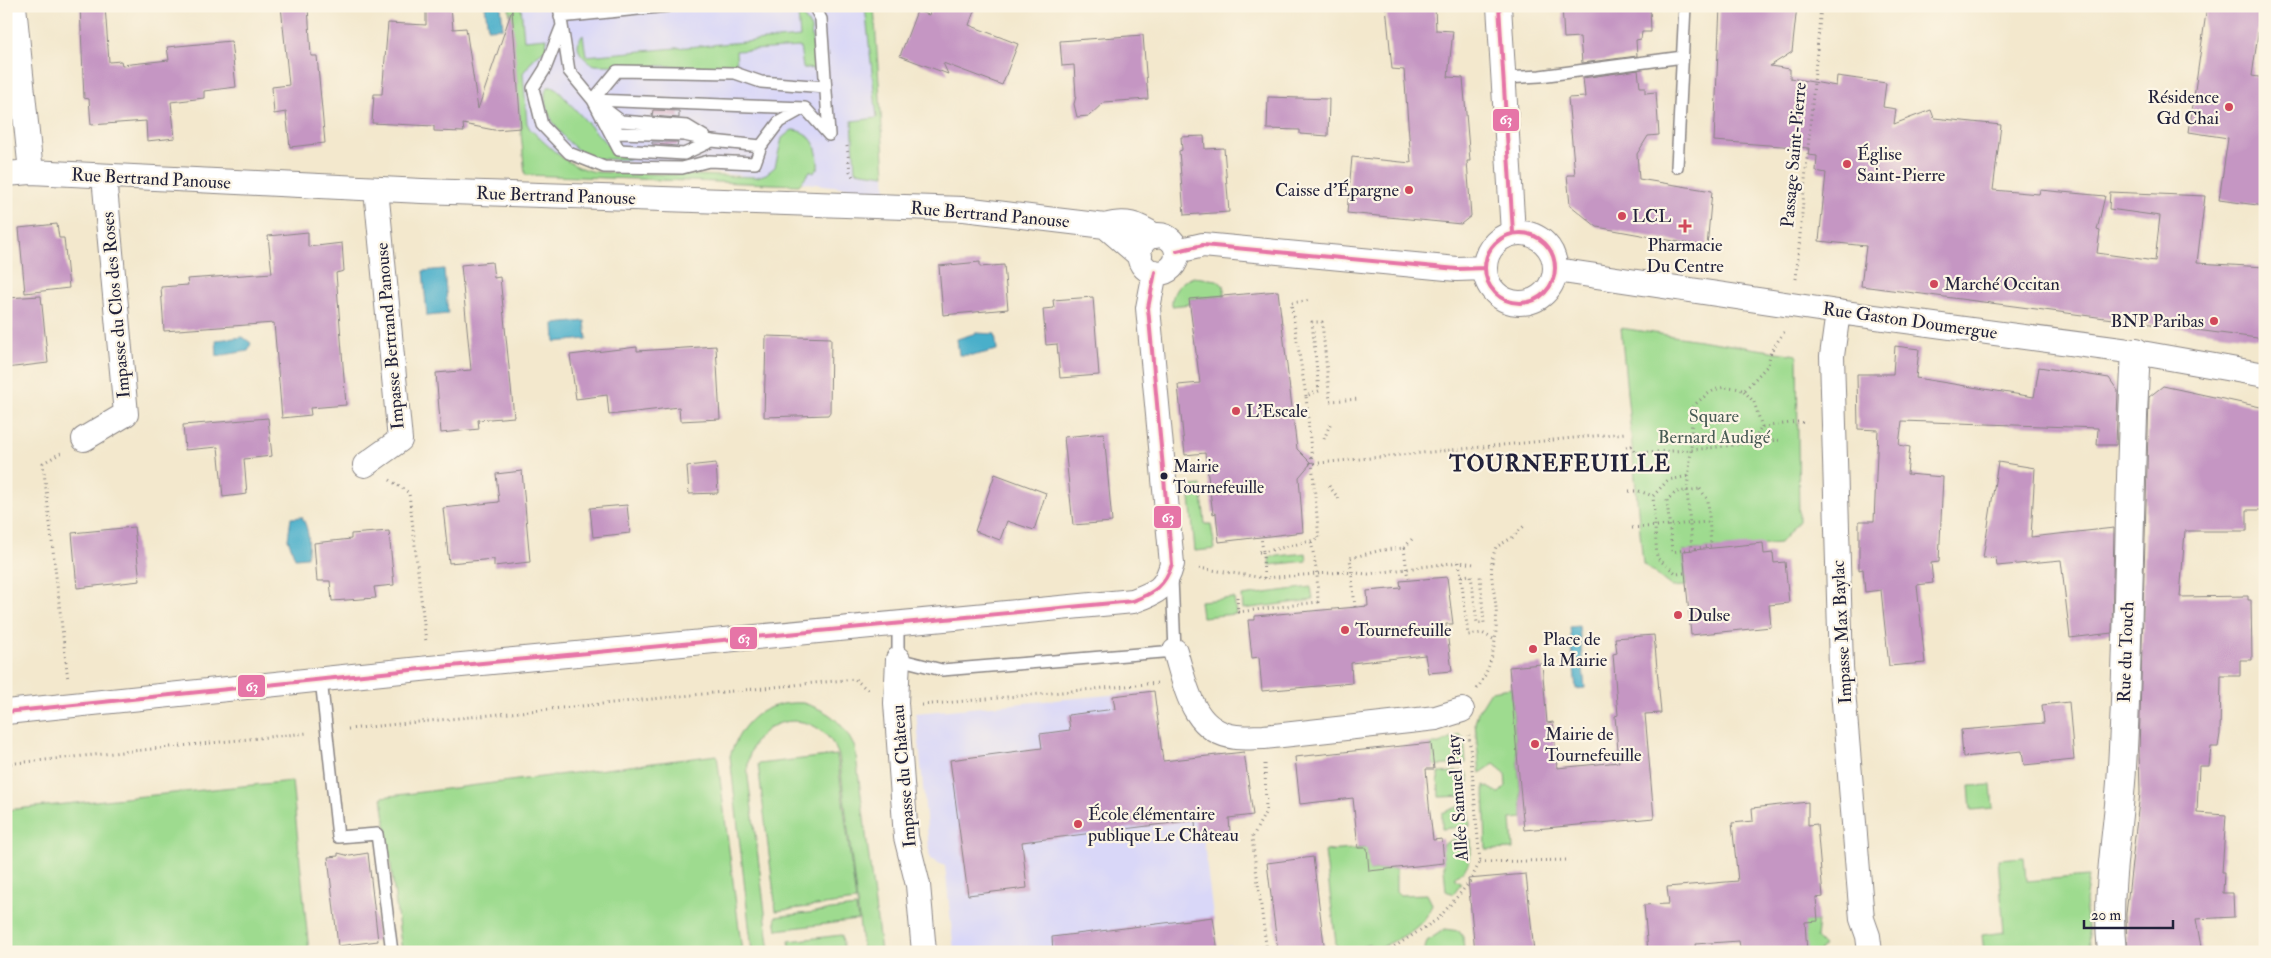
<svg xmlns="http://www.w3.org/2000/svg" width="2271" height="958" viewBox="0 0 2271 958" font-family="'IM FELL Double Pica',serif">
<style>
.built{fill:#d9d7f8}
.green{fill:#9edb8f;stroke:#607e65}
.water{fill:#4aafca;stroke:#366882}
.building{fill:#c596c3}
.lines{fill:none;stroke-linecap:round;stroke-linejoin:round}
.lane-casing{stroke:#8a8584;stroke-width:14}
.street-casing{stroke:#8a8584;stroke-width:26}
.secondary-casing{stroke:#8a8584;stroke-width:30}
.path{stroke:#8a8584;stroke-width:3;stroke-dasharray:1 4;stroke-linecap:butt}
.lane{stroke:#fff;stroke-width:11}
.street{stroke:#fff;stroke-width:24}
.secondary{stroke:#fff;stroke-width:28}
.bus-1-casing{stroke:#fcf5e5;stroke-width:8}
.bus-1{stroke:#e675a7;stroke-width:4}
.poi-dot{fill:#d1495b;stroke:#fcf5e5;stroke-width:2}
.bus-dot{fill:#22223b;stroke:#fcf5e5;stroke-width:2}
.labels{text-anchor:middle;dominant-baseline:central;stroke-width:4.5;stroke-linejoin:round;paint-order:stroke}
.bus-label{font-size:17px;fill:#22223b;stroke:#fcf5e5;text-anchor:start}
.poi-label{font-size:18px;fill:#22223b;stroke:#fcf5e5;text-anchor:start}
.street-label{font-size:18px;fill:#22223b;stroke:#fcf5e5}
.park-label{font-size:18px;fill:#475a54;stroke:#fcf5e5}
.district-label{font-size:22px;font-weight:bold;letter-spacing:1px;fill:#22223b;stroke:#fcf5e5}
.line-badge{stroke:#fcf5e5;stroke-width:2}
.badge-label{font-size:14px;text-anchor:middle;font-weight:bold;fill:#fff}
</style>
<rect width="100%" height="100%" fill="#fcf5e5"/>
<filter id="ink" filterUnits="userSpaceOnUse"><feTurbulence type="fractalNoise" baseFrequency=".02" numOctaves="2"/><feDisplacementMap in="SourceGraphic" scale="10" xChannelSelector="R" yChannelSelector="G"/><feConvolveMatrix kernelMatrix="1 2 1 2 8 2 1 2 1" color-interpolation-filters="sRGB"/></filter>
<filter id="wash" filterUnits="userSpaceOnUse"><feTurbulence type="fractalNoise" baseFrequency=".0096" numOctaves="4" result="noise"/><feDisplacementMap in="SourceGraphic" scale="20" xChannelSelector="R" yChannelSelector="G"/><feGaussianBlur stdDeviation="1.12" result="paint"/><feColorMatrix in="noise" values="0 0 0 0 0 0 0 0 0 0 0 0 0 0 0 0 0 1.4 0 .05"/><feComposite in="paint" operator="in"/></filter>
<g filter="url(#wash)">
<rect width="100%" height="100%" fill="#f3e8cd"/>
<!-- built -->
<path class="built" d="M521 6H874L886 192 559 155 530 129 527 123 523 73 535 57 546 49 547 38 524 40Z
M1152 691 1163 779 1244 752 1253 815 1229 818 1230 831 1203 836 1217 947 1231 945 1232 952H954L945 866 930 859 916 713Z"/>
<!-- green -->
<path class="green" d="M509 6H521L524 40 547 38 546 49 535 57 523 73 527 123 530 129C551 148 569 169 598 172L757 177 766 174 775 167 782 138 792 130C814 131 819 151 818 169H816L814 173 810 171 799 185 525 175Z
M865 6H874L885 175 855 171 852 121 877 118Z
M798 14 803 16 811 28 815 69 803 68 800 47 736 51 737 67 595 65C583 60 571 47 583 35L586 56 800 37Z
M548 87H555L615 153 630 159C616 159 600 161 587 155 567 147 539 111 546 89Z
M1193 277 1217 280 1224 286V296L1190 299V304L1172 306C1171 293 1180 281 1193 277Z
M1621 328 1797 355 1799 521 1780 543 1683 551 1686 586 1672 587 1643 564Z
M1201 485 1205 524H1211L1215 549 1195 551 1189 487Z
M1306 553 1307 561 1270 565 1269 557Z
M1311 587 1313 600 1243 609 1242 596Z
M1234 598 1236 614 1202 617 1200 601Z
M1511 688 1523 818 1511 819 1513 849 1486 850 1484 785 1499 793 1506 786 1505 773 1494 764 1480 773 1475 723 1478 712 1491 691Z
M803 703C832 712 842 722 855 748L881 952H863L839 756C818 699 742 716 748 777L770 952H752L730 756C742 720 764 701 803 703Z
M1460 734 1464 739 1466 763 1437 766 1433 764 1431 744H1439Z
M717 755 742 952H402L382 797Z
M837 755 856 901 776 911 758 764Z
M1465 771 1468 775V796L1439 797 1438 773Z
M292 781 309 952H6V810Z
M1991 785 1993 808 1971 810 1969 786Z
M1468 803 1470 826 1442 829V813Z
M1456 838 1471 839C1471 861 1471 865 1454 878L1461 883 1453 894 1446 891 1442 845Z
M1367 848 1370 871 1396 868V891L1400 895 1427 894 1432 904C1425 929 1399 938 1378 949L1369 944 1358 949V952H1337L1325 851Z
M2024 857 2026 881 2089 876 2085 902 2091 952H1984L1982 935 2004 932 1998 859Z
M856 907 858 920 777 930 775 917Z
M1818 921 1816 938 1824 946 1819 952H1805L1800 922Z
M1445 929 1459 931 1463 937 1464 952H1424L1427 941Z
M842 935 844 952H791L789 941Z"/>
<!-- water -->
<path class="water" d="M485 6H501L503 28 488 29Z
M444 269 448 314 427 316 423 271Z
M585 321 587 339 555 342 554 324Z
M976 333 995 334 997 350 976 355H959L957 339Z
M243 337 251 343 248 351 217 356 216 340Z
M302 517C309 530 310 542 307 557L295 558 288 539 291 518Z
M1579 626 1585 688 1576 689 1570 627Z"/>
<g id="blocks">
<!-- building -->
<path class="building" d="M80 6H105L109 62 121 61 122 65 169 60 167 47 231 41 236 87 204 91V98L171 102 175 138 147 141 146 121 91 125 89 99 84 98Z
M281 6H308L311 56H317L325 143 290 147 286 112 274 114 272 87 289 85Z
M426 6H451L453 29 466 28 478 109 512 10 521 128 494 130 463 124 464 132 434 131V126L372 123 374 94H382L388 23 426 25Z
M932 6H976L969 25 1018 44 1002 85 943 63 948 74 900 56 917 11 929 15Z
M1386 6H1435L1436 30 1453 31 1448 77 1463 78 1470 161H1467L1471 216 1461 224 1347 213 1352 157 1411 163 1404 70 1392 69Z
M1562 6H1650L1651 32H1642L1641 39 1636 40 1637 56 1582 63 1580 37 1564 38Z
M1720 6H1797L1792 52 1770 66 1790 69V78L1836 86 1837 76 1886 83 1883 107 1896 109 1894 124 1931 110 1934 118 2001 125 1993 190 2039 194 2040 190 2105 196 2097 230 2100 231 2097 253 2155 261 2160 216 2109 209 2110 192 2205 196 2197 263 2265 267V339L1861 286 1866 246 1819 241 1826 173 1816 171 1817 156 1808 155 1809 148 1714 141Z
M2207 6H2262L2252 76 2265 78V206L2219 200 2228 138 2189 132Z
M1143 35 1148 99 1104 102 1089 116 1077 117 1074 104 1076 96 1074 65 1062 66 1060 41Z
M1638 70 1640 87H1645V93L1656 92 1659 135 1648 136 1637 154 1639 179 1712 191 1707 247 1597 227 1570 205 1567 175H1575L1568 98 1585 97 1583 78Z
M1268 97 1329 99 1328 136 1300 134V130L1267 129Z
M653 110 679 111V118L652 116Z
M1204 136 1205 149 1224 148 1229 212 1184 215 1179 151 1182 150 1181 137Z
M652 142H678L677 146 652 144Z
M57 224 59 238H64L69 288 25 293 19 228Z
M308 232V247L342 243 344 271 336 273 346 405 310 408 311 415 282 418 274 323 164 331 161 287 188 285 187 279 272 273 268 236Z
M492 262 494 278 500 277 514 417 478 420 479 429 441 433 436 373 471 370 461 265Z
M980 262V267L1004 265 1008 309 943 315 939 266Z
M1278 291 1297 449 1311 463 1299 477 1303 532 1219 542 1216 513 1213 514 1205 453 1185 455 1178 385 1200 383 1189 299Z
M41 296 48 363 6 368V330H10L6 298Z
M1093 297 1099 375 1060 378 1057 344 1046 345 1043 309 1054 308 1053 300Z
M766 336 831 338 830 412 828 415 764 417Z
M716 346 720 419 680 421 679 407 609 415 607 395 576 399 570 355 637 347V351Z
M1895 346 1919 349 1916 378 2034 397 2039 367 2109 378 2118 391 2116 445H2097L2098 428 1902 421 1899 445 1910 447 1907 474 1943 477 1939 562 1931 563 1933 583 1917 585 1925 663 1889 666 1881 590 1865 592 1863 569 1859 570V521H1874L1878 430 1858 429 1857 374H1893Z
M2163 386 2265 408V510H2247V531H2185L2180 597 2248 596V600H2251L2252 660H2240V676H2221L2220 734 2218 747H2211L2209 766H2199L2197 813 2226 815 2222 872H2224L2223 893H2233L2234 917 2196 919 2202 952H2127L2126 914 2140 793 2139 752 2149 397Z
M268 418 272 456 244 459 247 494 223 497 218 447 185 450 183 425Z
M1104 433 1112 522 1073 525 1064 437Z
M1998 462 2035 468 2031 537 2114 528 2112 633 2070 638 2061 560 1997 566 1996 557 1983 558Z
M716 463 718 493 689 494 687 466Z
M522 471 530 562 494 566V559L449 563 443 508 499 502 496 474Z
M995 474 1046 493 1034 530 1007 521 1000 540 975 531Z
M627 505 630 533 593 537 590 508Z
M134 527 140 581 77 588 72 533Z
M389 531 394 585 374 587 376 598 332 601 330 581H317L314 543 351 539V534Z
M1763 543 1764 554 1773 553 1774 563 1785 562 1789 603 1769 605 1771 627 1691 635 1683 551Z
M1447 577 1453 624H1446L1452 671 1428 673 1425 655 1351 663 1352 683 1262 691 1259 657 1252 658 1248 620H1255V616L1368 606 1367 591 1401 588 1400 581Z
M1654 635 1661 713 1645 714 1654 818 1524 830 1509 667 1542 664 1547 723 1553 722 1557 768 1619 762 1615 716 1618 715 1613 654 1617 653 1615 638Z
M1154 691 1163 761 1244 752 1253 815 1229 818 1230 831 1214 835 1196 837 1195 820 1022 842 1027 888 968 895 950 760 1042 748 1040 734 1070 730 1068 715 1115 709 1113 696Z
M2069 702 2074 760 2024 765 2022 751 1963 757 1961 730 2044 723 2042 705Z
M1431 743 1434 769H1426L1429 804 1433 840 1442 839 1444 863 1369 871 1367 848H1358L1353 798 1300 804 1295 757Z
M1808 802V825L1817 824 1823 897 1816 898 1818 921 1805 922 1807 952H1741L1739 941 1695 944 1696 952H1648L1644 905 1669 904 1667 887 1738 881 1732 823 1753 821 1752 808Z
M338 853 350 856 368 853 378 941 338 946 328 857 338 856Z
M1313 857 1325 952H1278L1267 863Z
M1526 874 1534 952H1475L1468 879Z
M1213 917 1218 952H1053L1052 937Z"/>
</g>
</g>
<g filter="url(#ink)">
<use href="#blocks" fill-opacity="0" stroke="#8a8584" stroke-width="1"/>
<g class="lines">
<defs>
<path id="lane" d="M559 6 569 71 593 100 805 108 829 135
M814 6 821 19 829 135
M560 17 668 6
M561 28 545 69 533 88 542 125 569 153 604 167 682 168 709 161 755 163 761 146
M1505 78 1540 76 1683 57
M593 100 619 150 684 154 712 141 761 146 779 122 804 108
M593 100 617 71 735 73 761 82 825 87
M596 102 621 121 687 126 705 137
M609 121 619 133 684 135 712 141
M1677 167 1685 6
M898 623V659L942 670 1175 651 1172 578
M321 679 338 837 377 834 392 952"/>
<path id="street" d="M14 6 31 172
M1499 6 1513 233
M6 174 31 172 422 191 964 209 1105 226C1126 220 1137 224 1155 236
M1105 226 1140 256
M1485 268a35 35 0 1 1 70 0a35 35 0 1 1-70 0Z
M1139 254a19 19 0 1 1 38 0a19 19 0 1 1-38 0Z
M1177 251 1203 245 1457 269 1485 268
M1556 270 1838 312 2136 352 2265 375
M1838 312 1832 356 1841 667 1862 919 1868 936 1870 952
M84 439 126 414 104 177
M365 465 400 440 376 189
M1175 651C1186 686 1192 732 1236 737 1245 738 1255 737 1264 737L1436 718 1462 710
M898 659 896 703 906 837 918 885 924 952
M6 712 430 668 1133 601C1157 592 1165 590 1172 564L1148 308 1155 272"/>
<path id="secondary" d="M2112 952C2105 890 2119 829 2122 767 2130 629 2128 490 2136 352"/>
</defs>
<!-- lane casing -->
<use href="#lane" class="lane-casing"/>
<!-- street casing -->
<use href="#street" class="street-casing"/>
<!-- secondary casing -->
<use href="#secondary" class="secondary-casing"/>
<!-- path -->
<path class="path" d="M847 146 850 171 854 179
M1791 149H1799
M1796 279 1821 6
M1784 332 1771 351 1768 365 1744 391C1721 381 1709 392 1692 407L1691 450 1752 443 1762 427 1798 422 1807 423
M1744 391 1754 402 1762 427
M1306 396 1291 303 1311 300
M1324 439 1331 422
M1753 443 1780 440
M1626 447 1631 446 1635 453 1691 450 1687 490 1692 549
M61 453 43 463 68 680
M1309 464 1625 433
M390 480 409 493 426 642
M1329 486 1339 499
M1700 489 1708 500 1711 546 1672 552 1667 500 1676 492Z
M1629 491H1639L1653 496
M1632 528 1709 522
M1404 548 1408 580
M1259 552H1263L1261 536
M1459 562 1461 576 1471 575 1477 623H1484L1480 575
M1199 568 1264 578 1343 572 1368 574 1459 562 1474 564
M1684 573 1677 574 1657 558 1653 496 1668 480 1689 476
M1461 576 1468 635 1482 633 1495 640
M1264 578 1263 552 1319 539 1306 396 1319 391 1312 322H1322L1330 401 1360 399
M1237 597 1238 612 1318 602 1317 574 1311 541
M1355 607 1350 558 1382 550 1404 548 1414 537
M1477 689C1493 666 1498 636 1496 608 1494 583 1487 572 1496 547L1512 538 1524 526
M922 705 1158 683
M348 729 855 679 869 691
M6 764 307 733
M1265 764 1266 811 1252 838 1267 952
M1480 862 1567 860
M1386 952 1438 919 1469 883 1480 862 1469 735"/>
<!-- lane -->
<use href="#lane" class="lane"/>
<!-- street -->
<use href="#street" class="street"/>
<!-- secondary -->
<use href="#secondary" class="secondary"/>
<defs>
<path id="bus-1" d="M1499 6 1513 233
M1485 268a35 35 0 1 1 70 0a35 35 0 1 1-70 0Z
M1177 251 1203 245 1457 269 1485 268
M6 712 430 668 1133 601C1154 593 1165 586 1172 564L1148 308 1155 272"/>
</defs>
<!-- bus-1 casing -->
<use href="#bus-1" class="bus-1-casing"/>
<!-- bus-1 -->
<use href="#bus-1" class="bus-1"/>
</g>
</g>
<!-- markers -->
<g class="poi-dot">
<circle cx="2229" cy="107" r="5"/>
<circle cx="1847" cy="164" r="5"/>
<circle cx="1409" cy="190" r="5"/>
<circle cx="1622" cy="216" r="5"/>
<path d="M1682.5 218.5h5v5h5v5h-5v5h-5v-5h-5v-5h5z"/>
<circle cx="1934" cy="284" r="5"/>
<circle cx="2214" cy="321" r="5"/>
<circle cx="1236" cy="411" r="5"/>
<circle cx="1678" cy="615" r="5"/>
<circle cx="1345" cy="630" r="5"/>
<circle cx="1533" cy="649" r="5"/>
<circle cx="1535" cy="744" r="5"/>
<circle cx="1078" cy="824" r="5"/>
</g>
<circle class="bus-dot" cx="1164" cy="476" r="4.5"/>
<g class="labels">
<!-- bus labels -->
<g class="bus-label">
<text x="1173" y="466">Mairie<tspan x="1173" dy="21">Tournefeuille</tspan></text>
</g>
<!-- poi labels -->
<g class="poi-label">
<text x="2219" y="97" text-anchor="end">Résidence<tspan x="2219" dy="21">Gd Chai</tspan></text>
<text x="1857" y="154">Église<tspan x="1857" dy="21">Saint-Pierre</tspan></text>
<text x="1399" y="190" text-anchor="end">Caisse d'Épargne</text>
<text x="1632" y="216">LCL</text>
<text x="1685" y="245" text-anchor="middle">Pharmacie<tspan x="1685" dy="21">Du Centre</tspan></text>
<text x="1944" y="284">Marché Occitan</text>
<text x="2204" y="321" text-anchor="end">BNP Paribas</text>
<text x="1246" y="411">L'Escale</text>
<text x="1688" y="615">Dulse</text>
<text x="1355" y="630">Tournefeuille</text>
<text x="1543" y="639">Place de<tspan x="1543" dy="21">la Mairie</tspan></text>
<text x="1545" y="734">Mairie de<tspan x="1545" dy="21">Tournefeuille</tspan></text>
<text x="1088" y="814">École élémentaire<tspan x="1088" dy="21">publique Le Château</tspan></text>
</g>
<!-- street labels -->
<g class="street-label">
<text transform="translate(1794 155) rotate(-85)">Passage Saint-Pierre</text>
<text transform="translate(151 179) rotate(3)">Rue Bertrand Panouse</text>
<text transform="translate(556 196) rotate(2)">Rue Bertrand Panouse</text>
<text transform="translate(990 215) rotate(5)">Rue Bertrand Panouse</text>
<text transform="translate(116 305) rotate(-95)">Impasse du Clos des Roses</text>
<text transform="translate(1910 321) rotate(8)">Rue Gaston Doumergue</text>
<text transform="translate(390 336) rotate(-95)">Impasse Bertrand Panouse</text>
<text transform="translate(1842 632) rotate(-93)">Impasse Max Baylac</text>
<text transform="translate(2126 652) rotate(-88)">Rue du Touch</text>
<text transform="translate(904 776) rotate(-95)">Impasse du Château</text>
<text transform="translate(1458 798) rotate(-94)">Allée Samuel Paty</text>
</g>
<!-- park labels -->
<g class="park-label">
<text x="1714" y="416">Square<tspan x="1714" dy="21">Bernard Audigé</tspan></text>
</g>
<!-- district labels -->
<g class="district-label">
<text x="1560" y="464">TOURNEFEUILLE</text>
</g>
</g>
<g class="line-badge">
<rect x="1492" y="108" width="28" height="24" rx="5" fill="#e675a7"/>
<rect x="1153" y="505" width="29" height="24" rx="5" fill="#e675a7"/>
<rect x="729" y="626" width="29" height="24" rx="5" fill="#e675a7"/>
<rect x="237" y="674" width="29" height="24" rx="5" fill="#e675a7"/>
</g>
<g class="badge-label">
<text x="1506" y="124">63</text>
<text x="1168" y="522">63</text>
<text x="744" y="643">63</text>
<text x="252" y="691">63</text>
</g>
<!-- margin -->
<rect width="2271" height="958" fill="none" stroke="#fcf5e5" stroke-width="25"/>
<!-- scale -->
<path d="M2084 920v8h89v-8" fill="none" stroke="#22223b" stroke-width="2.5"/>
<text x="2091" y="920" font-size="15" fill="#22223b" stroke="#fcf5e5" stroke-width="4" paint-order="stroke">20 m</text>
</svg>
